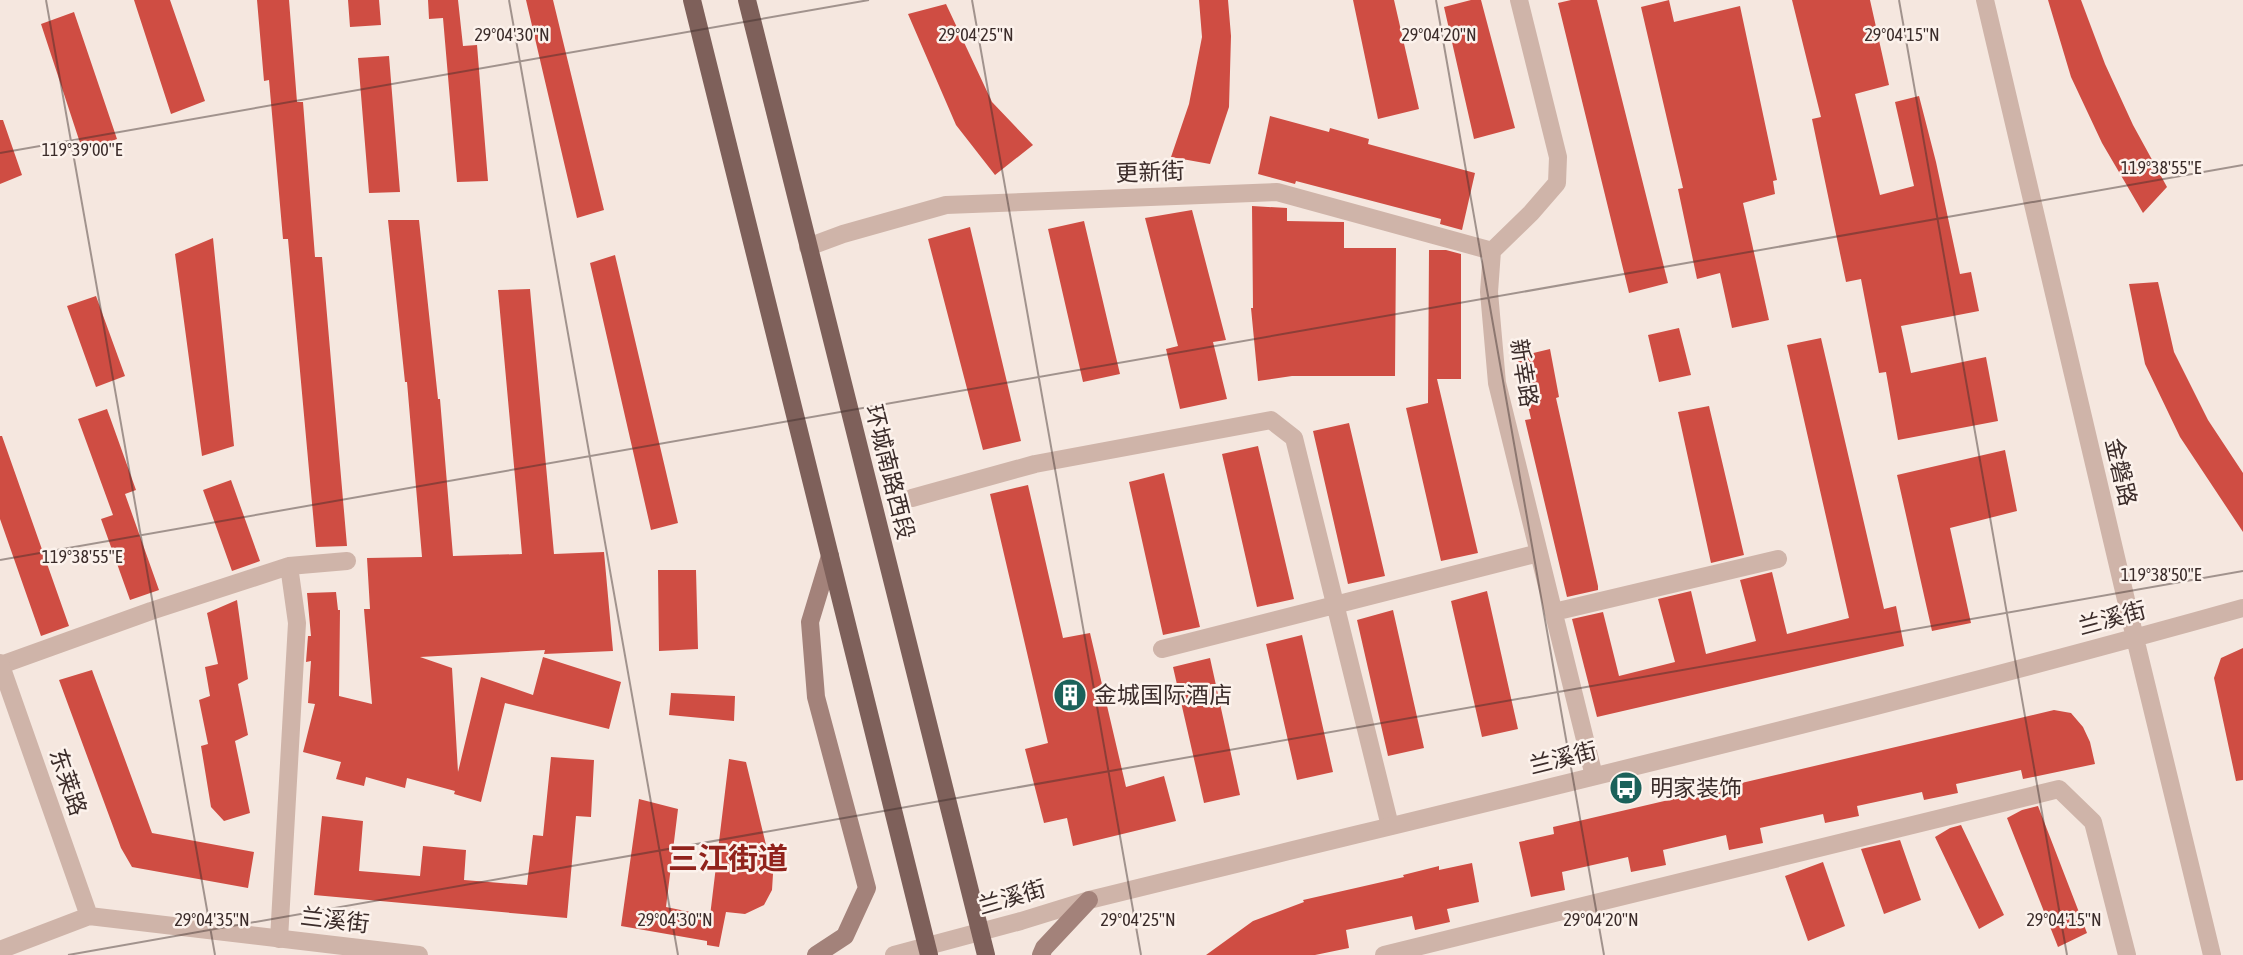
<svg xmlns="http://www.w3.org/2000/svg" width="2243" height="955" viewBox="0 0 2243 955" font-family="'Asap Condensed','Noto Sans SC',sans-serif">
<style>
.building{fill:#cf4d43}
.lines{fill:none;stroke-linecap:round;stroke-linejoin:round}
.minor{stroke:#cfb4a9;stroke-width:18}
.tertiary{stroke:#cfb4a9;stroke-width:18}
.secondary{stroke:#a3827a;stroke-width:18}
.primary{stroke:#7e605a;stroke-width:18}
.ticks{fill:none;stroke:#3b2c2a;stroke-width:2;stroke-opacity:0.45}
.labels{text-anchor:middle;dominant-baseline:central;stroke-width:5;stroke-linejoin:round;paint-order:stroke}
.street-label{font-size:23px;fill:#3b2c2a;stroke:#fcf2ec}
.poi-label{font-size:23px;fill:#3b2c2a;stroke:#fcf2ec;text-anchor:start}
.district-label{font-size:30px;font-weight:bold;fill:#91231c;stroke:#fcf2ec}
.ticks-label{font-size:18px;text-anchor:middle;fill:#3b2c2a;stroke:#fcf2ec;stroke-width:5;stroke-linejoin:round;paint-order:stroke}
</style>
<rect width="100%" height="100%" fill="#f5e7df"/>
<!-- building -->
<path class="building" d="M134 0H170L205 101 171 114Z
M257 0H289L297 102H303L315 257H322L347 546 316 547 288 239H283L269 80 264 81Z
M348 0H379L381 25 350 27Z
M428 0H458L463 46 477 45 488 181 457 182 443 18 429 19Z
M526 0H553L604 210 577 218Z
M1199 0H1228L1231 36 1229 107 1210 164 1171 157 1189 104 1202 37Z
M1353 0H1394L1419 109 1378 119Z
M1471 0H1481L1515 128 1474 139 1444 7Z
M1571 0H1597L1668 283 1629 293 1558 3Z
M1669 0 1674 22 1740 6 1777 180 1773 181 1775 194 1743 203 1769 320 1732 328 1720 273 1697 279 1678 189 1683 188 1641 7Z
M1792 0H1870L1889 85 1855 94 1880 195 1914 186 1895 102 1919 96 1936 162 1960 274 1971 272 1979 311 1901 326 1911 373 1986 357 1998 421 1898 440 1886 372 1879 373 1861 279 1846 282 1812 119 1821 117Z
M2048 0H2081L2105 64 2133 125 2167 187 2143 213 2102 143 2071 77Z
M946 4 992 102 1033 145 995 175 956 125 908 14Z
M74 12 117 139 83 152 41 24Z
M389 56 400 192 369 193 358 58Z
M1270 116 1329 132 1330 128 1369 139 1368 144 1475 173 1462 230 1440 224 1441 219 1296 181 1295 184 1258 174Z
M0 120H3L22 175 0 184Z
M1252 206 1287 208V221L1344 222V248H1396L1395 376H1292L1258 381 1251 308H1253Z
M1192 210 1226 340 1213 342 1227 399 1180 409 1166 349 1178 346 1145 218Z
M388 220H419L438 399H440L453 556 522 554 498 290 530 289 554 554 604 552 613 651 544 654 545 650 420 657 452 668 458 772 481 677 533 695 543 657 621 682 609 729 505 703 481 802 454 794 455 791 407 778 405 788 366 777 364 786 336 779 341 762 303 752 315 704 308 703 311 661 306 662 308 636H311L307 593 336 592 338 610H340L339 696 372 704 364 609H370L367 558 422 557 407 382H405Z
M1084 221 1120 374 1083 382 1048 229Z
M970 227 1021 441 983 450 928 239Z
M213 238 234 446 202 456 175 254Z
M1429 250H1446L1461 254V379H1437L1478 553 1441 561 1406 408 1428 403Z
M615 255 678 523 651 530 590 263Z
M2158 282 2174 352 2208 420 2243 473V532L2180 437 2145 364 2129 284Z
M96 296 125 376 96 387 67 306Z
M1679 328 1691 375 1659 382 1648 335Z
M1821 338 1884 609 1896 606 1904 646 1597 717 1572 619 1603 612 1619 676 1675 662 1658 599 1691 591 1706 654 1756 641 1740 580 1772 572 1787 634 1849 618 1787 345Z
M1550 349 1559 397 1556 398 1598 586V590L1567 597 1525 420 1531 419 1517 357Z
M1709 406 1744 555 1711 563 1678 412Z
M107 409 136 490 125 494 159 590 130 600 101 519 113 515 78 419Z
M1349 423 1385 576 1348 584 1313 431Z
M0 436H2L69 626 41 636 0 519Z
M1258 446 1294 599 1257 607 1222 454Z
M2005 450 2017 511 1950 528 1971 623 1932 631 1897 475Z
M1164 473 1200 627 1163 635 1129 482Z
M231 480 260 561 232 571 203 490Z
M1028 485 1063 638 1090 633 1126 787 1164 776 1176 821 1073 846 1067 818 1044 823 1025 749 1048 743 990 494Z
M658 570H696L698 649 659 651Z
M1487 591 1518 729 1482 737 1451 601Z
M237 600 248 679 238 684 248 735 235 741 250 813 224 821 211 807 201 746 208 744 199 700 210 696 205 667 218 664 207 613Z
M1393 610 1424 748 1388 756 1357 620Z
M1302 635 1333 772 1297 780 1266 644Z
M2243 648V780L2236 781 2214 678 2221 658Z
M1210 658 1240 795 1204 803 1173 667Z
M92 670 152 833 254 852 248 888 132 867 121 848 59 680Z
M671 693 735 696 734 721 669 715Z
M2054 710 2071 713 2083 727 2090 742 2095 764 2023 779 2021 770 1956 784 1958 793 1924 800 1922 792 1857 806 1859 816 1825 823 1823 814 1760 828 1763 843 1729 850 1726 835 1663 850 1666 865 1631 872 1628 857 1562 872 1565 890 1531 897 1519 842 1554 834 1553 827Z
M551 757 594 760 591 817 576 816 567 918 314 895 322 816 363 821 359 871 420 876 423 846 466 850 464 880 527 885 533 835 543 836Z
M729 759 746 762 773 874 772 890 764 905 745 914 726 912 719 947 707 945V941L621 926 639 799 678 809 666 907 710 916Z
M2038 806 2087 933 2058 947 2007 818 2022 810Z
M1961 825 2004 915 1979 929 1935 837 1950 828Z
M1900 840 1921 900 1884 914 1861 849Z
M1823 862 1845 926 1808 941 1785 876Z
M1472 863 1479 902 1447 909 1450 922 1415 930 1412 916 1346 930 1349 948 1315 955H1206L1253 921 1304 902 1303 900 1404 877 1403 875 1439 866V870Z"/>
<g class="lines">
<!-- minor -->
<path class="minor" d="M1519 0 1558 157 1557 183 1531 213 1492 251 1489 292 1497 383 1594 776
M808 247 843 234 946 205 1277 192 1492 251
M912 498 1035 464 1271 420 1294 438 1390 826
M1554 612 1778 559
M1162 649 1539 553
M1 665 151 611 289 566 347 561
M279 939 297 623 289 566
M1384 955 2059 789 2093 822 2127 955"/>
<!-- tertiary -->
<path class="tertiary" d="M1985 0 2135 638 2212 955
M0 663 89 916
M0 950 89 916 419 955
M894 955 1021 921 1089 900C1474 805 1861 715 2243 608"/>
<!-- secondary -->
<path class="secondary" d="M816 955 845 936 867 888 816 697 810 622 830 556
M1041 955 1044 948 1089 900"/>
<!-- primary -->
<path class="primary" d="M692 0 929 955
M747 0 986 955"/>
</g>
<!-- ticks -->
<path class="ticks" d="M46 0 215 955M509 0 678 955M972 0 1141 955M1436 0 1604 955M1899 0 2067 955M0 153 869 0M0 560 2243 165M68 955 2243 571"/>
<!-- icons -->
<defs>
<symbol id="building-disc" viewBox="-11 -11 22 22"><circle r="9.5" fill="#1b615a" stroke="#fcf2ec"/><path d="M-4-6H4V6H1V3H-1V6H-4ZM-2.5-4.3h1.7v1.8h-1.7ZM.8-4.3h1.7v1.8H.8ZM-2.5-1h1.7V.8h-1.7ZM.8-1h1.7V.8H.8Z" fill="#fff"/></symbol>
<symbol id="bus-disc" viewBox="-11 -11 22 22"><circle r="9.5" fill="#1b615a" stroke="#fcf2ec"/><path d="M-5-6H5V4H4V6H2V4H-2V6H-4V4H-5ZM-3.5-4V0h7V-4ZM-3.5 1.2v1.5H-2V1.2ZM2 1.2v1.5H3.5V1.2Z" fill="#fff"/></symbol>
</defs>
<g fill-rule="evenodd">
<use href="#building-disc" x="1051" y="676" width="38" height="38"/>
<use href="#bus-disc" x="1607" y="769" width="38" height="38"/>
</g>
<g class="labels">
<!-- street labels -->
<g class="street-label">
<text transform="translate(1150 172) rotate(-2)">更新街</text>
<text transform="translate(1524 373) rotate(81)">新幸路</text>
<text transform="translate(890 472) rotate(76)">环城南路西段</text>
<text transform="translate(2121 472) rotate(77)">金磐路</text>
<text transform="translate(2112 618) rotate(-15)">兰溪街</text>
<text transform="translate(1563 758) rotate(-14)">兰溪街</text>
<text transform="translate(68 782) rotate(71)">东莱路</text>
<text transform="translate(1012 897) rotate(-16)">兰溪街</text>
<text transform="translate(335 920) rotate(7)">兰溪街</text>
</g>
<!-- poi labels -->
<g class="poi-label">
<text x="1094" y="695">金城国际酒店</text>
<text x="1650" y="788">明家装饰</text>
</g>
<!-- district labels -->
<g class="district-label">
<text x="728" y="858">三江街道</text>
</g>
</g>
<g class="ticks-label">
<text x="512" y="41">29°04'30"N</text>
<text x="976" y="41">29°04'25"N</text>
<text x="1439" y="41">29°04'20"N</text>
<text x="1902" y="41">29°04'15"N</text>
<text x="82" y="156">119°39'00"E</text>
<text x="2161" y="174">119°38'55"E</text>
<text x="82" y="563">119°38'55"E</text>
<text x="2161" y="581">119°38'50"E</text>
<text x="212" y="926">29°04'35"N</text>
<text x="675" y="926">29°04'30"N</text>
<text x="1138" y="926">29°04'25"N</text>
<text x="1601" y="926">29°04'20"N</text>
<text x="2064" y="926">29°04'15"N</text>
</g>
</svg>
